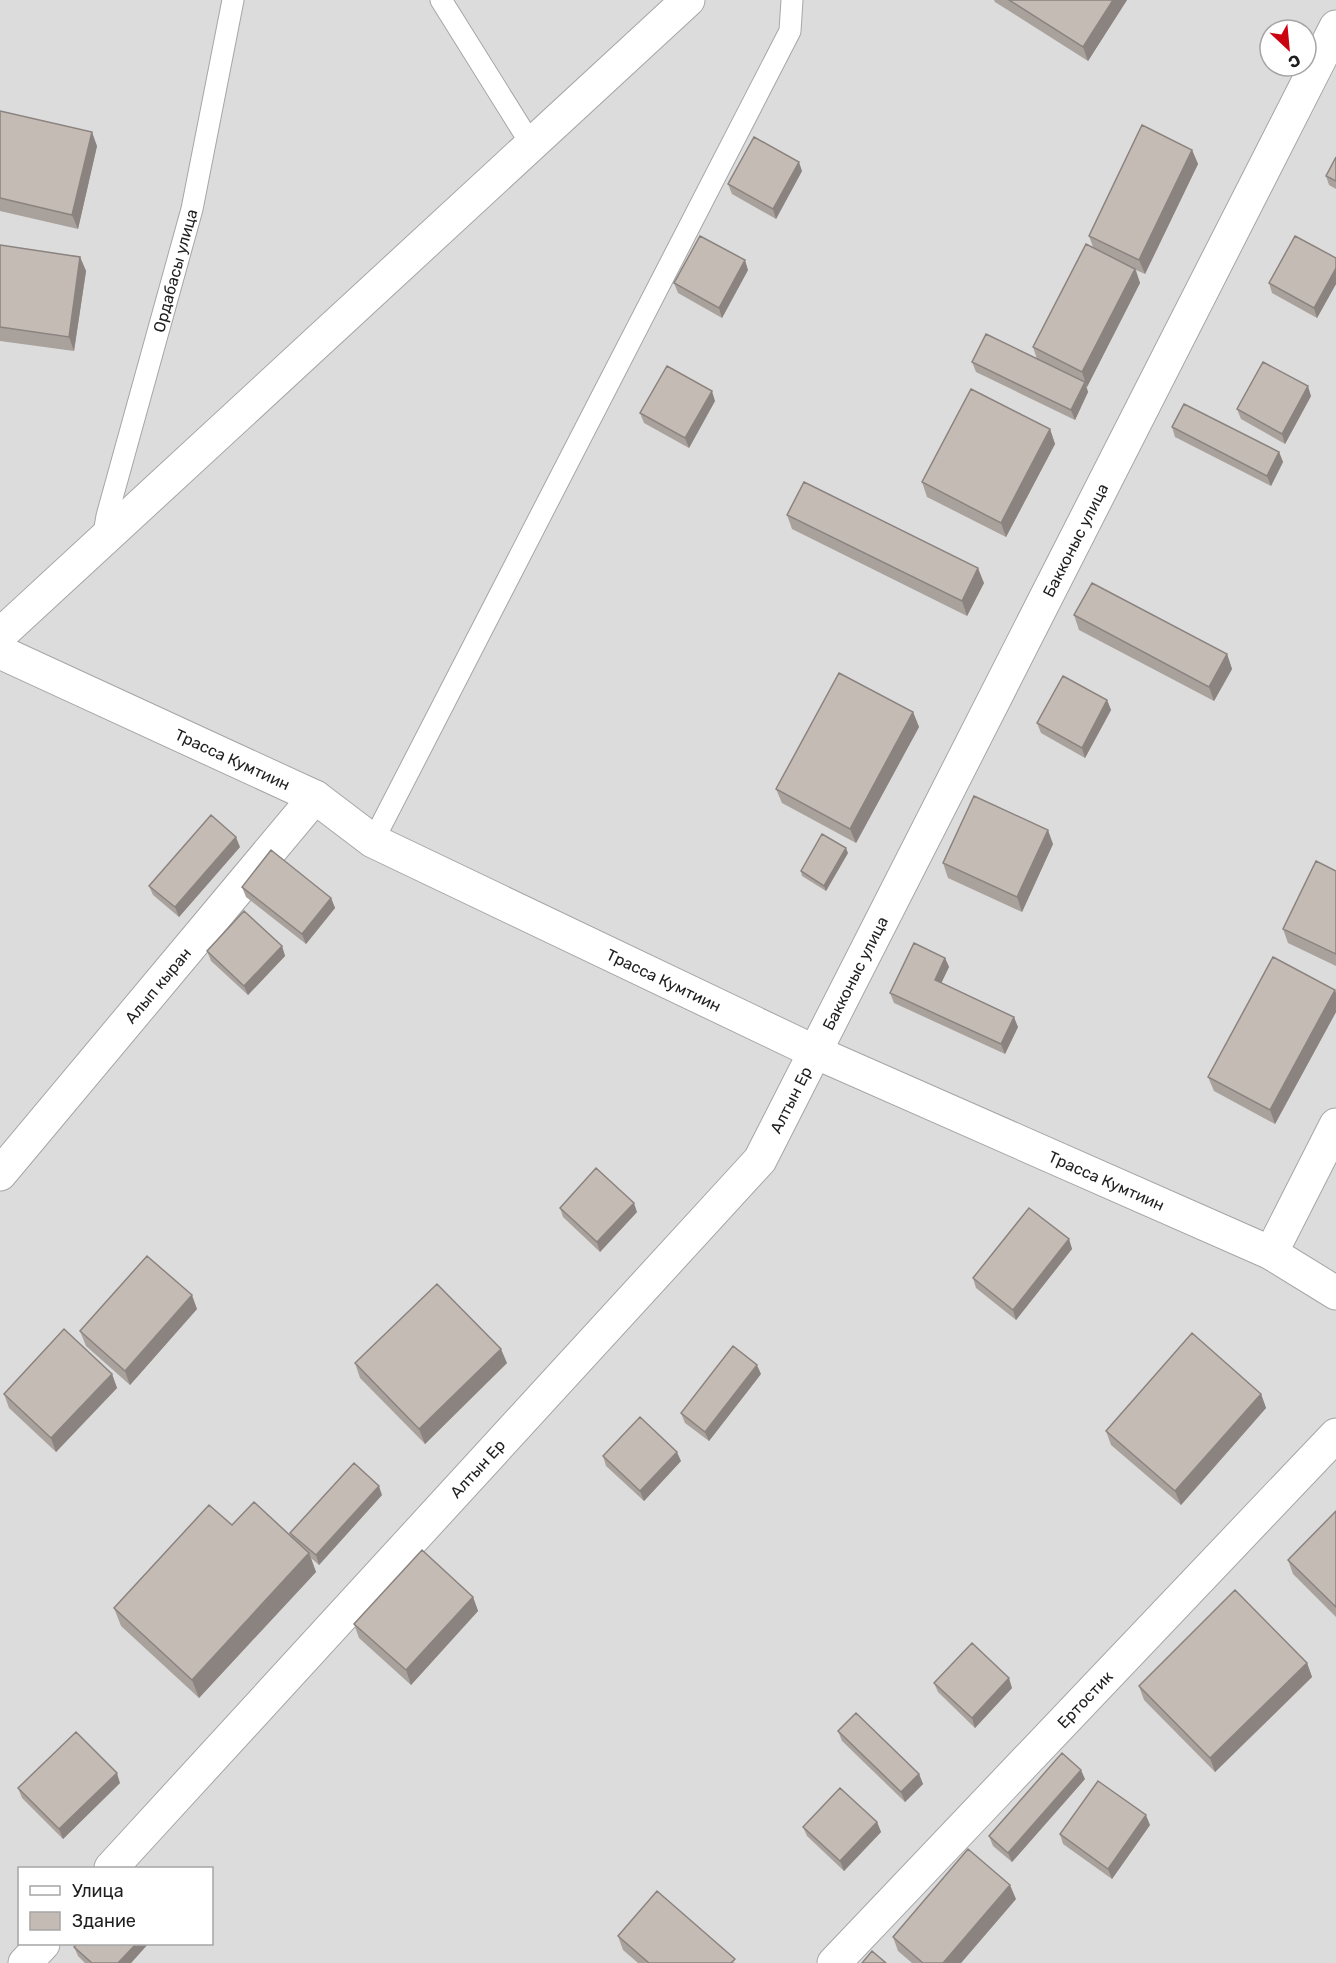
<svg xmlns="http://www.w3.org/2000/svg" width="1336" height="1963" viewBox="0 0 1336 1963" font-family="Rubik,sans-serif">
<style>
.residential{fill:#dddcdc;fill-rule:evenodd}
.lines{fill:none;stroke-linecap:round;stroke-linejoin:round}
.service-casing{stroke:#a6a6a6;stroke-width:23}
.minor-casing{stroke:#a6a6a6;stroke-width:35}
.tertiary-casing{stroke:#a6a6a6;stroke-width:35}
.service{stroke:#fff;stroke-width:21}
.minor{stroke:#fff;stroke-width:33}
.tertiary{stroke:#fff;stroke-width:33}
.wall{fill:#a9a19c}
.shaded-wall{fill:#8a837f}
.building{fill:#c5bbb5;stroke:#8a837f;stroke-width:1.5}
.labels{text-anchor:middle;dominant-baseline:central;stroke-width:5;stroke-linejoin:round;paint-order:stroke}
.street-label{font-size:16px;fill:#1f1f1f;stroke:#fff}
</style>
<rect width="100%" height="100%" fill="#f0ece6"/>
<!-- residential -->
<path class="residential" d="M0 0H1336V1963H0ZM1270 30H1306V66H1270ZM20 1868H212V1944H20Z"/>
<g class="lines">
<defs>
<g id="service">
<path d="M441 0 531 144"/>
<path id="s1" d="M103 539 107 516 192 209 233 0"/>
<path d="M373 841 790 31 792 0"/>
</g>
<g id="minor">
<path d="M0 635 688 0"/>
<path id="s2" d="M0 1174 315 797"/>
<path d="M1271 1253 1336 1125"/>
<path id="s3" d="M111 1868 760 1160 1336 27"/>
<path d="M25 1963 43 1944"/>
<path id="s4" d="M834 1963 1336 1435"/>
</g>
<g id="tertiary">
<path id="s5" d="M0 652 315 797 373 841 815 1052 1271 1253 1336 1293"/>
</g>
</defs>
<!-- service casing -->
<use href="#service" class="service-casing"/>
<!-- minor casing -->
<use href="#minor" class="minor-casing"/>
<!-- tertiary casing -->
<use href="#tertiary" class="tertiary-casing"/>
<!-- service -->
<use href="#service" class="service"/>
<!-- minor -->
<use href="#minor" class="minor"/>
<!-- tertiary -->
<use href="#tertiary" class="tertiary"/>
</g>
<!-- wall -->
<path class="wall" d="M994 0H1127L1088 61 995 2Z
M0 111 97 146 78 229 0 211Z
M1192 150 1198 164 1145 274 1136 270 1140 283 1087 387 1086 386 1088 392 1075 420 976 372 972 362 1037 359 1033 347 1093 247 1089 236Z
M1336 157V189L1329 185 1326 176Z
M802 171 776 219 732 194 728 184Z
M0 245 80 257 86 271 74 351 0 341Z
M1336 258V284L1317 318 1272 293 1269 283Z
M748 270 722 318 678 293 674 283Z
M1311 396 1285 444 1241 419 1237 409Z
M715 401 689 448 644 423 640 413Z
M1172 427 1279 452 1283 462 1271 486 1175 437Z
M1050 429 1055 444 1006 537 927 497 922 482Z
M787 515 984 583 967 616 792 529Z
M1074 615 1227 654 1232 669 1214 701 1079 630Z
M1107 700 1111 710 1085 758 1041 733 1037 723Z
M913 712 919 727 856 843 782 803 776 789Z
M1053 844 1022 912 948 878 943 863Z
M240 847 179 917 153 895 149 886Z
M848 853 826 891 802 876 801 871Z
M1336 871V966L1288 943 1283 929Z
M242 887 331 898 335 908 306 944 246 897Z
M282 946 285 956 248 995 211 961 207 951Z
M945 958 949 967 941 983 1018 1027 1005 1054 894 1003 890 993Z
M1335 990 1336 993V1012L1275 1124 1214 1091 1208 1077Z
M560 1208 637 1212 600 1252 563 1217Z
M1069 1239 1072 1249 1016 1320 976 1288 973 1278Z
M197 1309 130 1385 86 1346 80 1331Z
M355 1363H507L425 1444 360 1378Z
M112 1374 117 1388 56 1452 9 1408 4 1394Z
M761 1374 709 1441 685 1423 681 1413Z
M1261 1394 1266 1408 1181 1505 1111 1445 1106 1431Z
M603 1456 681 1461 644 1501 606 1466Z
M382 1495 319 1565 311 1558 316 1572 199 1698 121 1626 114 1608 232 1525 292 1537 290 1533Z
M1336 1511V1617L1293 1574 1288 1560Z
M473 1597 478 1611 411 1685 359 1638 354 1624Z
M1307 1663 1312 1677 1215 1772 1144 1700 1139 1686Z
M934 1683 1012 1688 975 1728 938 1692Z
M838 1731 919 1774 923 1784 905 1802 842 1741Z
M1085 1779 1012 1862 993 1846 989 1836Z
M120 1783 63 1839 22 1798 18 1788Z
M877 1822 881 1832 844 1871 807 1836 803 1827Z
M1150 1825 1112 1879 1063 1844 1060 1834Z
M1016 1899 961 1963H912L898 1951 893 1937Z
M618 1936 736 1963H638L623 1950Z
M77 1944H148L131 1963H85L78 1956 74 1947Z"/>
<!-- shaded-wall -->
<path class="shaded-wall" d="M1113 0H1127L1088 61 1083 47Z
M92 132 97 146 78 229 72 215Z
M1192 150 1198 164 1145 274 1139 260Z
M799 162 802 171 776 219 773 209Z
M80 257 86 271 74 351 69 337Z
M745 260 748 270 722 318 719 308Z
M1336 268V284L1317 318 1314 308Z
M1135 269 1140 283 1087 387 1082 372Z
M1085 382 1088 392 1075 420 1071 410Z
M1308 386 1311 396 1285 444 1282 434Z
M712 391 715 401 689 448 685 438Z
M1050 429 1055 444 1006 537 1001 523Z
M1279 452 1283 462 1271 486 1267 476Z
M978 568 984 583 967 616 962 601Z
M1227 654 1232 669 1214 701 1209 687Z
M1107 700 1111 710 1085 758 1082 748Z
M913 712 919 727 856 843 850 829Z
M1048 830 1053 844 1022 912 1017 897Z
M236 837 240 847 179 917 175 907Z
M846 848 848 853 826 891 824 886Z
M331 898 335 908 306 944 302 934Z
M282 946 285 956 248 995 244 986Z
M945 958 949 967 938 990 935 980Z
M1335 990 1336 993V1012L1275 1124 1270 1110Z
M1014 1017 1018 1027 1005 1054 1001 1044Z
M634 1203 637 1212 600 1252 597 1242Z
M1069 1239 1072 1249 1016 1320 1013 1310Z
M192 1295 197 1309 130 1385 125 1371Z
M501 1349 507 1363 425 1444 419 1429Z
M757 1365 761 1374 709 1441 705 1432Z
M112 1374 117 1388 56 1452 51 1438Z
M1261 1394 1266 1408 1181 1505 1175 1491Z
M677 1452 681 1461 644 1501 640 1491Z
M379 1486 382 1495 319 1565 316 1555Z
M309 1553 316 1572 199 1698 192 1680Z
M473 1597 478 1611 411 1685 406 1670Z
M1307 1663 1312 1677 1215 1772 1210 1758Z
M1009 1678 1012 1688 975 1728 972 1718Z
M1081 1770 1085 1779 1012 1862 1008 1853Z
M117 1773 120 1783 63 1839 59 1829Z
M919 1774 923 1784 905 1802 901 1792Z
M1146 1815 1150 1825 1112 1879 1108 1869Z
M877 1822 881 1832 844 1871 840 1861Z
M1010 1885 1016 1899 961 1963H943Z
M136 1944H148L131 1963H118Z"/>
<!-- building -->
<path class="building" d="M1009 0H1113L1083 47Z
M0 111 92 132 72 215 0 198Z
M1142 125 1192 150 1139 260 1089 236Z
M754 137 799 162 773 209 728 184Z
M1336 157V181L1326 176Z
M700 236 745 260 719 308 674 283Z
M1295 236 1336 258V268L1314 308 1269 283Z
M1086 244 1135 269 1082 372 1033 347Z
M0 245 80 257 69 337 0 327Z
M986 334 1085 382 1071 410 972 362Z
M1263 362 1308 386 1282 434 1237 409Z
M667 366 712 391 685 438 640 413Z
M971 389 1050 429 1001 523 922 482Z
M1184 404 1279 452 1267 476 1172 427Z
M804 482 978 568 962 601 787 515Z
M1092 583 1227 654 1209 687 1074 615Z
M839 673 913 712 850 829 776 789Z
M1063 676 1107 700 1082 748 1037 723Z
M974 796 1048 830 1017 897 943 863Z
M211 815 236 837 175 907 149 886Z
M822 834 846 848 824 886 801 871Z
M271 850 331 898 302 934 242 887Z
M1316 861 1336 871V954L1283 929Z
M244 911 282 946 244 986 207 951Z
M914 943 945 958 935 980 1014 1017 1001 1044 890 993Z
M1273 957 1335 990 1270 1110 1208 1077Z
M596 1168 634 1203 597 1242 560 1208Z
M1029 1208 1069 1239 1013 1310 973 1278Z
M147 1256 192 1295 125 1371 80 1331Z
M437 1284 501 1349 419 1429 355 1363Z
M64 1329 112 1374 51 1438 4 1394Z
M1192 1333 1261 1394 1175 1491 1106 1431Z
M733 1346 757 1365 705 1432 681 1413Z
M640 1417 677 1452 640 1491 603 1456Z
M354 1463 379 1486 316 1555 290 1533Z
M254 1502 309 1553 192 1680 114 1608 209 1505 232 1525Z
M1336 1511V1607L1288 1560Z
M422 1550 473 1597 406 1670 354 1624Z
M1235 1590 1307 1663 1210 1758 1139 1686Z
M972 1643 1009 1678 972 1718 934 1683Z
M856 1713 919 1774 901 1792 838 1731Z
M76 1732 117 1773 59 1829 18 1788Z
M1062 1753 1081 1770 1008 1853 989 1836Z
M1098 1781 1146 1815 1108 1869 1060 1834Z
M840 1788 877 1822 840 1861 803 1827Z
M968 1849 1010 1885 943 1963H923L893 1937Z
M657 1891 735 1959 731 1963H649L618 1936Z
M77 1944H136L118 1963H92L74 1947Z
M872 1951 886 1963H862Z"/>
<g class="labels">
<!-- street labels -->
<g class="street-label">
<text stroke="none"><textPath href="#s1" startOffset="278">Ордабасы улица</textPath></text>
<text stroke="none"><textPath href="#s3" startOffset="1656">Бакконыс улица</textPath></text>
<text stroke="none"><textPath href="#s5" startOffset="256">Трасса Кумтиин</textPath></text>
<text stroke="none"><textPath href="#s3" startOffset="1170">Бакконыс улица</textPath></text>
<text stroke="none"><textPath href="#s5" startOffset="742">Трасса Кумтиин</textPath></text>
<text stroke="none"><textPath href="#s2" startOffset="246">Алып кыран</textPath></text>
<text stroke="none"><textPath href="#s3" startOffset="1028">Алтын Ер</textPath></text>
<text stroke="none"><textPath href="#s5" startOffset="1228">Трасса Кумтиин</textPath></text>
<text stroke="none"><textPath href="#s3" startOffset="542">Алтын Ер</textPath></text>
<text stroke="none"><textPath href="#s4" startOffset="364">Ертостик</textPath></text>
</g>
</g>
<!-- legend -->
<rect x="18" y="1867" width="195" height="78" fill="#ffffff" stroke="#a5a5a5" stroke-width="1.5"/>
<rect x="30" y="1886" width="30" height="9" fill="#ffffff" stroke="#a5a5a5" stroke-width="1.5"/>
<text x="72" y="1897" font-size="18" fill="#1f1f1f">Улица</text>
<rect x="30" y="1912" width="30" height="18" fill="#c5bbb5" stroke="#a5a5a5" stroke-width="1.5"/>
<text x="72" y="1927" font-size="18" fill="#1f1f1f">Здание</text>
<!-- north arrow -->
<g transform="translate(1288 48) rotate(154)"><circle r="28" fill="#ffffff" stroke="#a5a5a5" stroke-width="1.5"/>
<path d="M0-4.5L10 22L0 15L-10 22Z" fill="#cb0311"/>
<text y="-9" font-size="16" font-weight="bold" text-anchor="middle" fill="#1f1f1f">С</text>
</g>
</svg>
